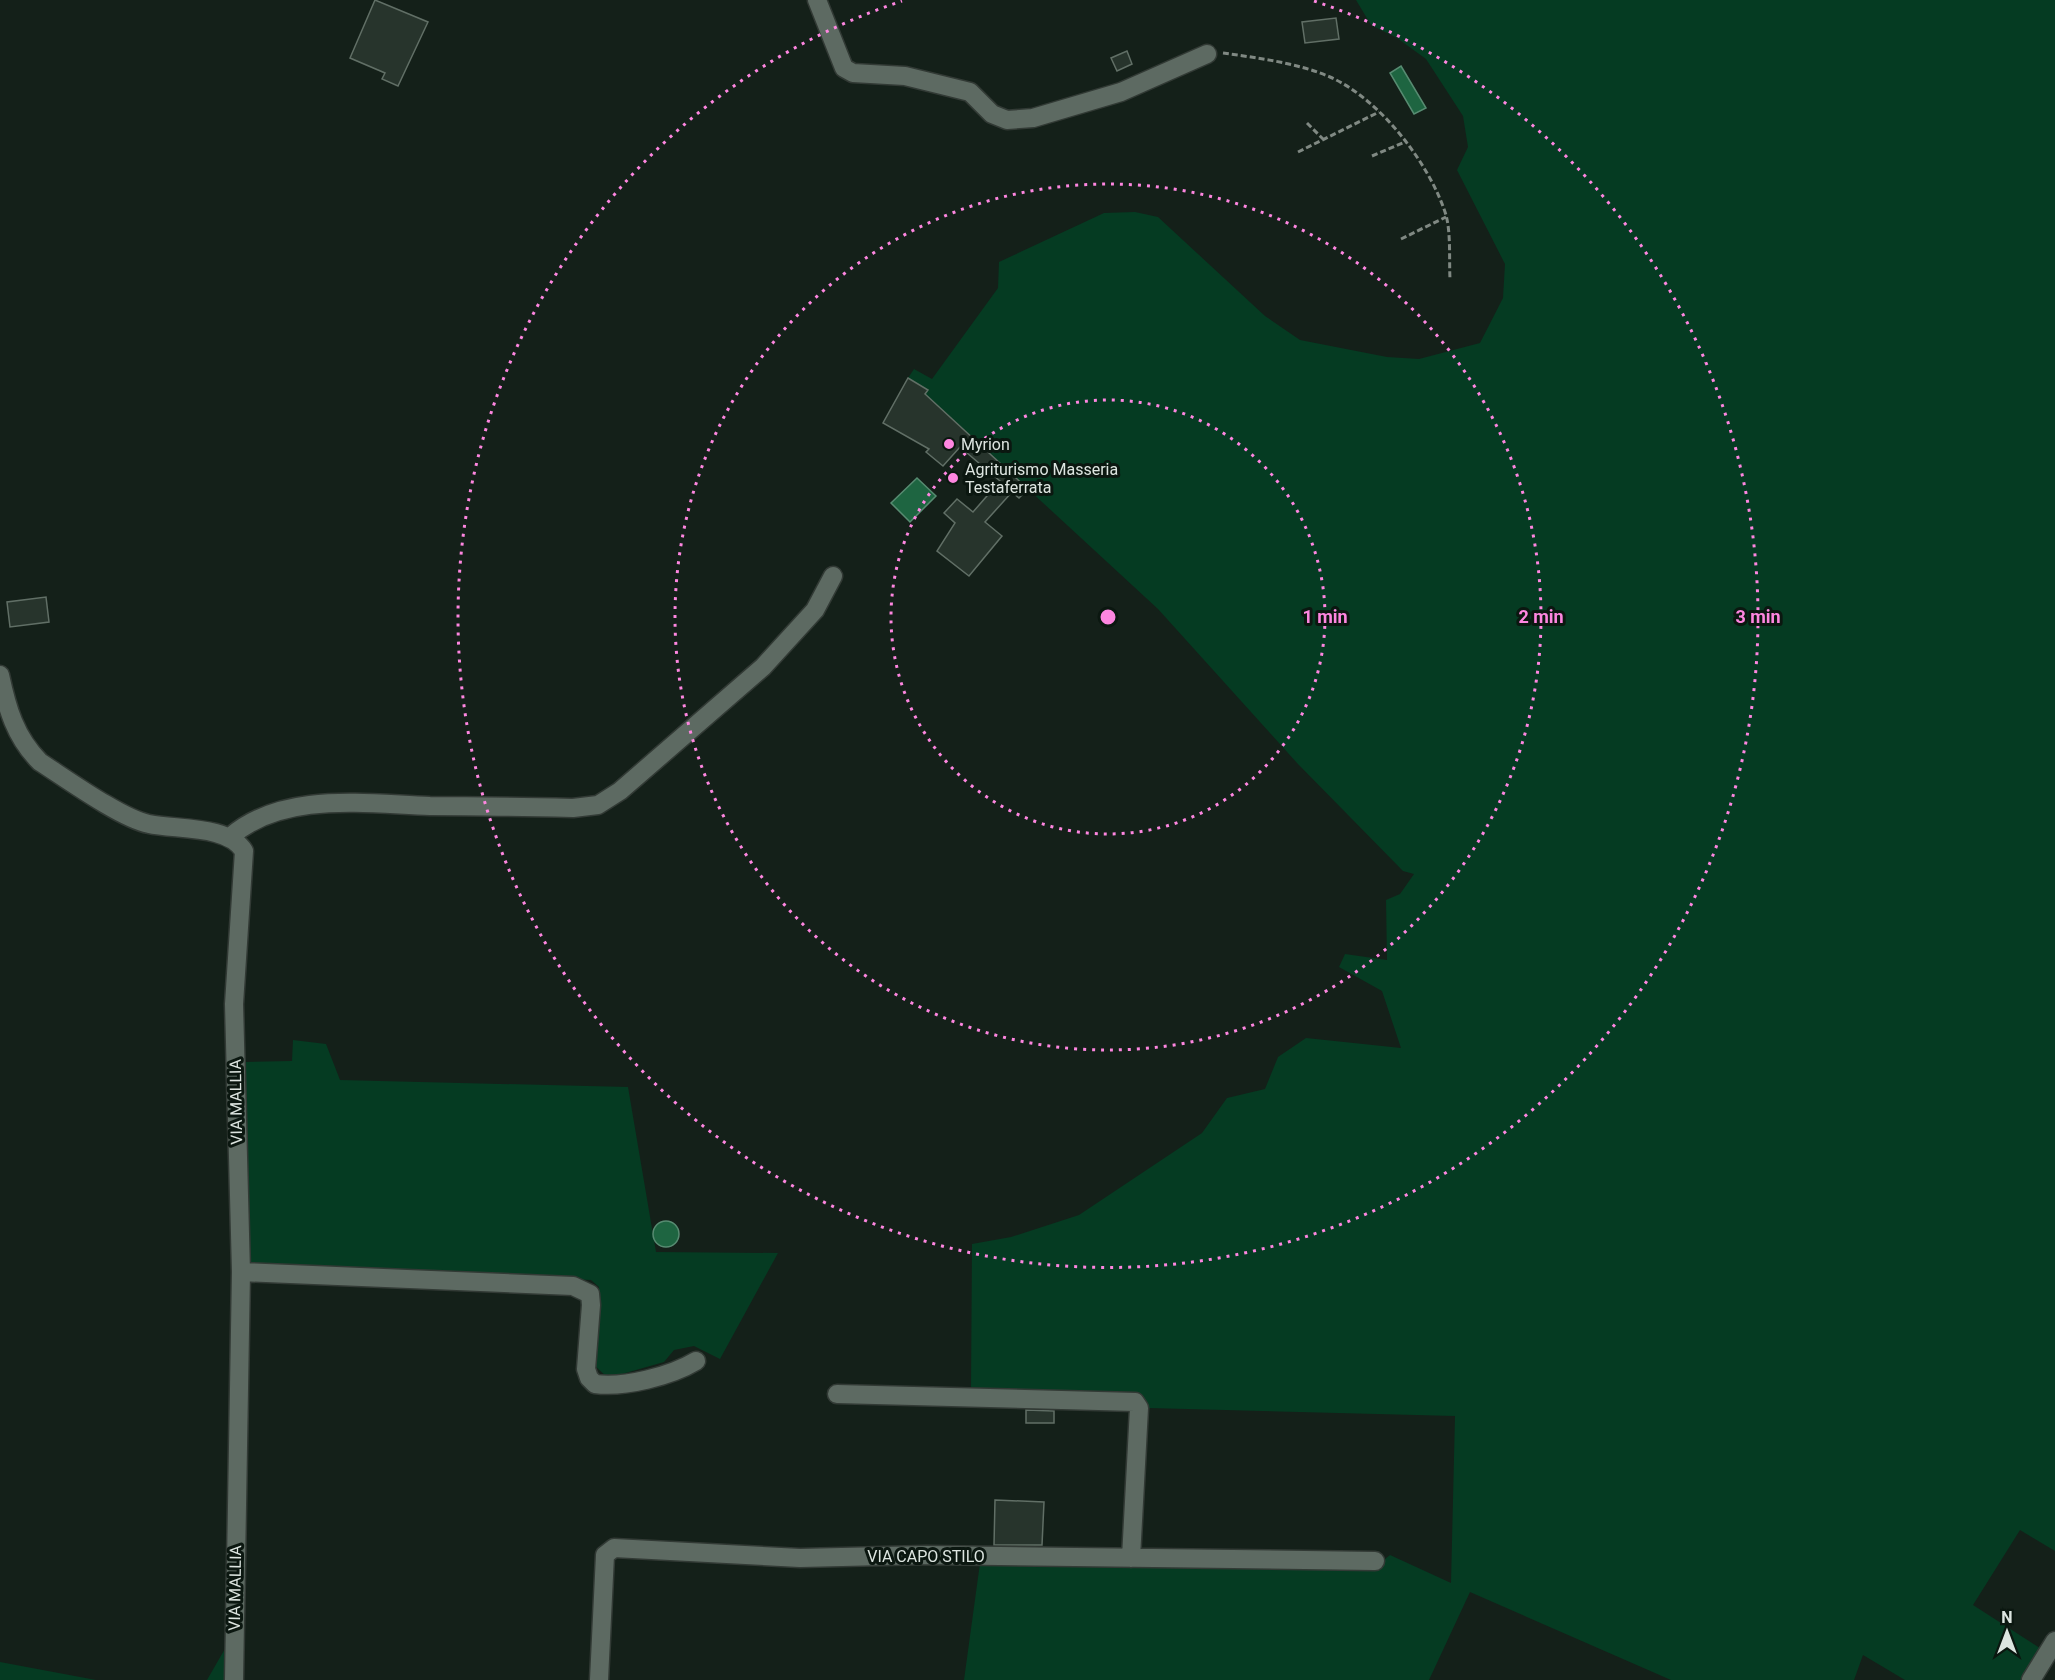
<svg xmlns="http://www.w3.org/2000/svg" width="2055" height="1680" viewBox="0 0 2055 1680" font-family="Roboto,sans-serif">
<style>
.green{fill:#053b22}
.water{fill:#1e6541;stroke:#578b71;stroke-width:1.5}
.building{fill:#27342c;stroke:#616f66;stroke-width:1.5}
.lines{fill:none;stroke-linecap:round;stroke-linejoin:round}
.minor-casing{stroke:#323a35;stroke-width:21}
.path{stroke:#808983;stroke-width:3;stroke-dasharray:6 3;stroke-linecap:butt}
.minor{stroke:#5d6a62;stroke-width:18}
.ring{fill:none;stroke:#fe86e0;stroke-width:3;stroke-dasharray:3 6}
.poi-dot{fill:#fe86e0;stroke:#0b1710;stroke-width:2}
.labels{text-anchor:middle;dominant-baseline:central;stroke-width:6;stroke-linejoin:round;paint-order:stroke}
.poi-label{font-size:16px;fill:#dde5e0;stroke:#0b1710;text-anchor:start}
.street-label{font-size:16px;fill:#dde5e0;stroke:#0b1710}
.centre{fill:#fe86e0;stroke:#0b1710;stroke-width:3}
.ring-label{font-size:18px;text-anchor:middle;font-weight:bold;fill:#fe86e0;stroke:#0b1710;stroke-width:6;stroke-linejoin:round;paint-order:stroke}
</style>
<rect width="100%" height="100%" fill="#142019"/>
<!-- green -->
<path class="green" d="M1356 0H2055V1551L2020 1530 1973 1605 2043 1650 2024 1680H1905L1863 1655 1854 1680H1671L1470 1592 1429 1680H964L980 1563 1375 1567 1390 1555 1451 1583 1455 1416 1149 1408 1138 1392 971 1389 972 1244 1011 1237 1079 1215 1202 1133 1227 1098 1265 1089 1278 1057 1306 1038 1401 1048 1382 991 1339 967 1345 954 1387 960 1386 900 1400 894 1414 874 1403 871 1297 763 1158 609 925 394 927 390 908 378 914 369 932 379 998 288 999 262 1104 213 1135 212 1158 217 1265 316 1300 340 1387 357 1419 359 1480 343 1503 298 1505 264 1457 170 1468 147 1463 116 1426 59 1397 38 1371 25Z
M293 1040 326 1044 340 1080 628 1087 656 1252 778 1253 720 1359 694 1346 674 1350 664 1362 608 1378 594 1365 599 1287 591 1280 250 1266 244 1062 292 1061Z
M226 1647 225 1680H207Z
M0 1662 96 1680H0Z"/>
<!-- water -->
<path class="water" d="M1401 66 1426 108 1414 114 1390 73Z
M917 478 936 496 910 522 891 503Z
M653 1234a13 13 0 1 1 26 0a13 13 0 1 1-26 0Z"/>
<!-- building -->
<path class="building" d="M375 0 428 22 398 86 382 79 385 73 350 58Z
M1336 18 1339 39 1305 43 1302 22Z
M1127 51 1132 64 1117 71 1111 58Z
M908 378 928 390 925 394 1028 489 1019 498 1012 492 985 522 1002 536 969 576 937 551 955 523 944 513 957 499 973 512 1000 481 960 447 943 466 926 452 929 449 883 423Z
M46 597 49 622 10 627 7 602Z
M1026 1410 1054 1411V1423H1026Z
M995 1500 1044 1502 1042 1545H994Z"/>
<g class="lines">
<defs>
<path id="minor" d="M817 0 844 68 853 73 905 76 970 92 992 114 1007 120 1033 118 1121 92 1207 54
M0 675C7 708 15 737 40 762 65 778 122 819 149 824 177 830 228 825 244 851L234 1004 241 1272 234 1680
M230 837C283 791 365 804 430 806 477 806 525 807 573 808L598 805 620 791 763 667 815 610 833 576
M241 1272 573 1286 590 1294 591 1305 586 1369 589 1378 595 1384C624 1388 671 1376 696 1361
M837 1394 1135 1402 1139 1408 1131 1558
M599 1680 605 1555 614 1548 800 1558 926 1555 1375 1561
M2031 1680 2055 1641"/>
</defs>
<!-- minor casing -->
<use href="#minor" class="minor-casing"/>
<!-- path -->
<path class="path" d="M1223 53C1258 58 1298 63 1330 77 1380 99 1430 164 1446 215 1451 234 1449 259 1450 279
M1307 123 1323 139
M1298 152 1379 112
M1372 156 1405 142
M1401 239 1446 217"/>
<!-- minor -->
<use href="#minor" class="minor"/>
</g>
<!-- distance rings -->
<g class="ring">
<circle cx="1108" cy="617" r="217"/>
<circle cx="1108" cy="617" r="433"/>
<path d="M1314 1A650 650 0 1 1 902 1"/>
</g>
<!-- markers -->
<g class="poi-dot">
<circle cx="949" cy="444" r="6"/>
<circle cx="953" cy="478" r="6"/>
</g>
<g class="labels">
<!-- poi labels -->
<g class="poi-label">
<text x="961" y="444">Myrion</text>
<text x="965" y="469">Agriturismo Masseria<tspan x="965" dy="18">Testaferrata</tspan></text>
</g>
<!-- street labels -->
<g class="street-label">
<text transform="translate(236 1102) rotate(-91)">VIA MALLIA</text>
<text x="926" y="1556">VIA CAPO STILO</text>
<text transform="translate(235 1588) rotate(-89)">VIA MALLIA</text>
</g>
</g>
<circle cx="1108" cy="617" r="9" class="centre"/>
<g class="ring-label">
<text x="1325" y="623">1 min</text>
<text x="1541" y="623">2 min</text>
<text x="1758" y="623">3 min</text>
</g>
<!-- north arrow -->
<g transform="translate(2007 1632)" stroke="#0b1710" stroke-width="4.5" paint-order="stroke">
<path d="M0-4.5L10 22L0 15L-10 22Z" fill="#dde5e0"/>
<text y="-9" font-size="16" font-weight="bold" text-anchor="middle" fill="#dde5e0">N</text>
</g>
</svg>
